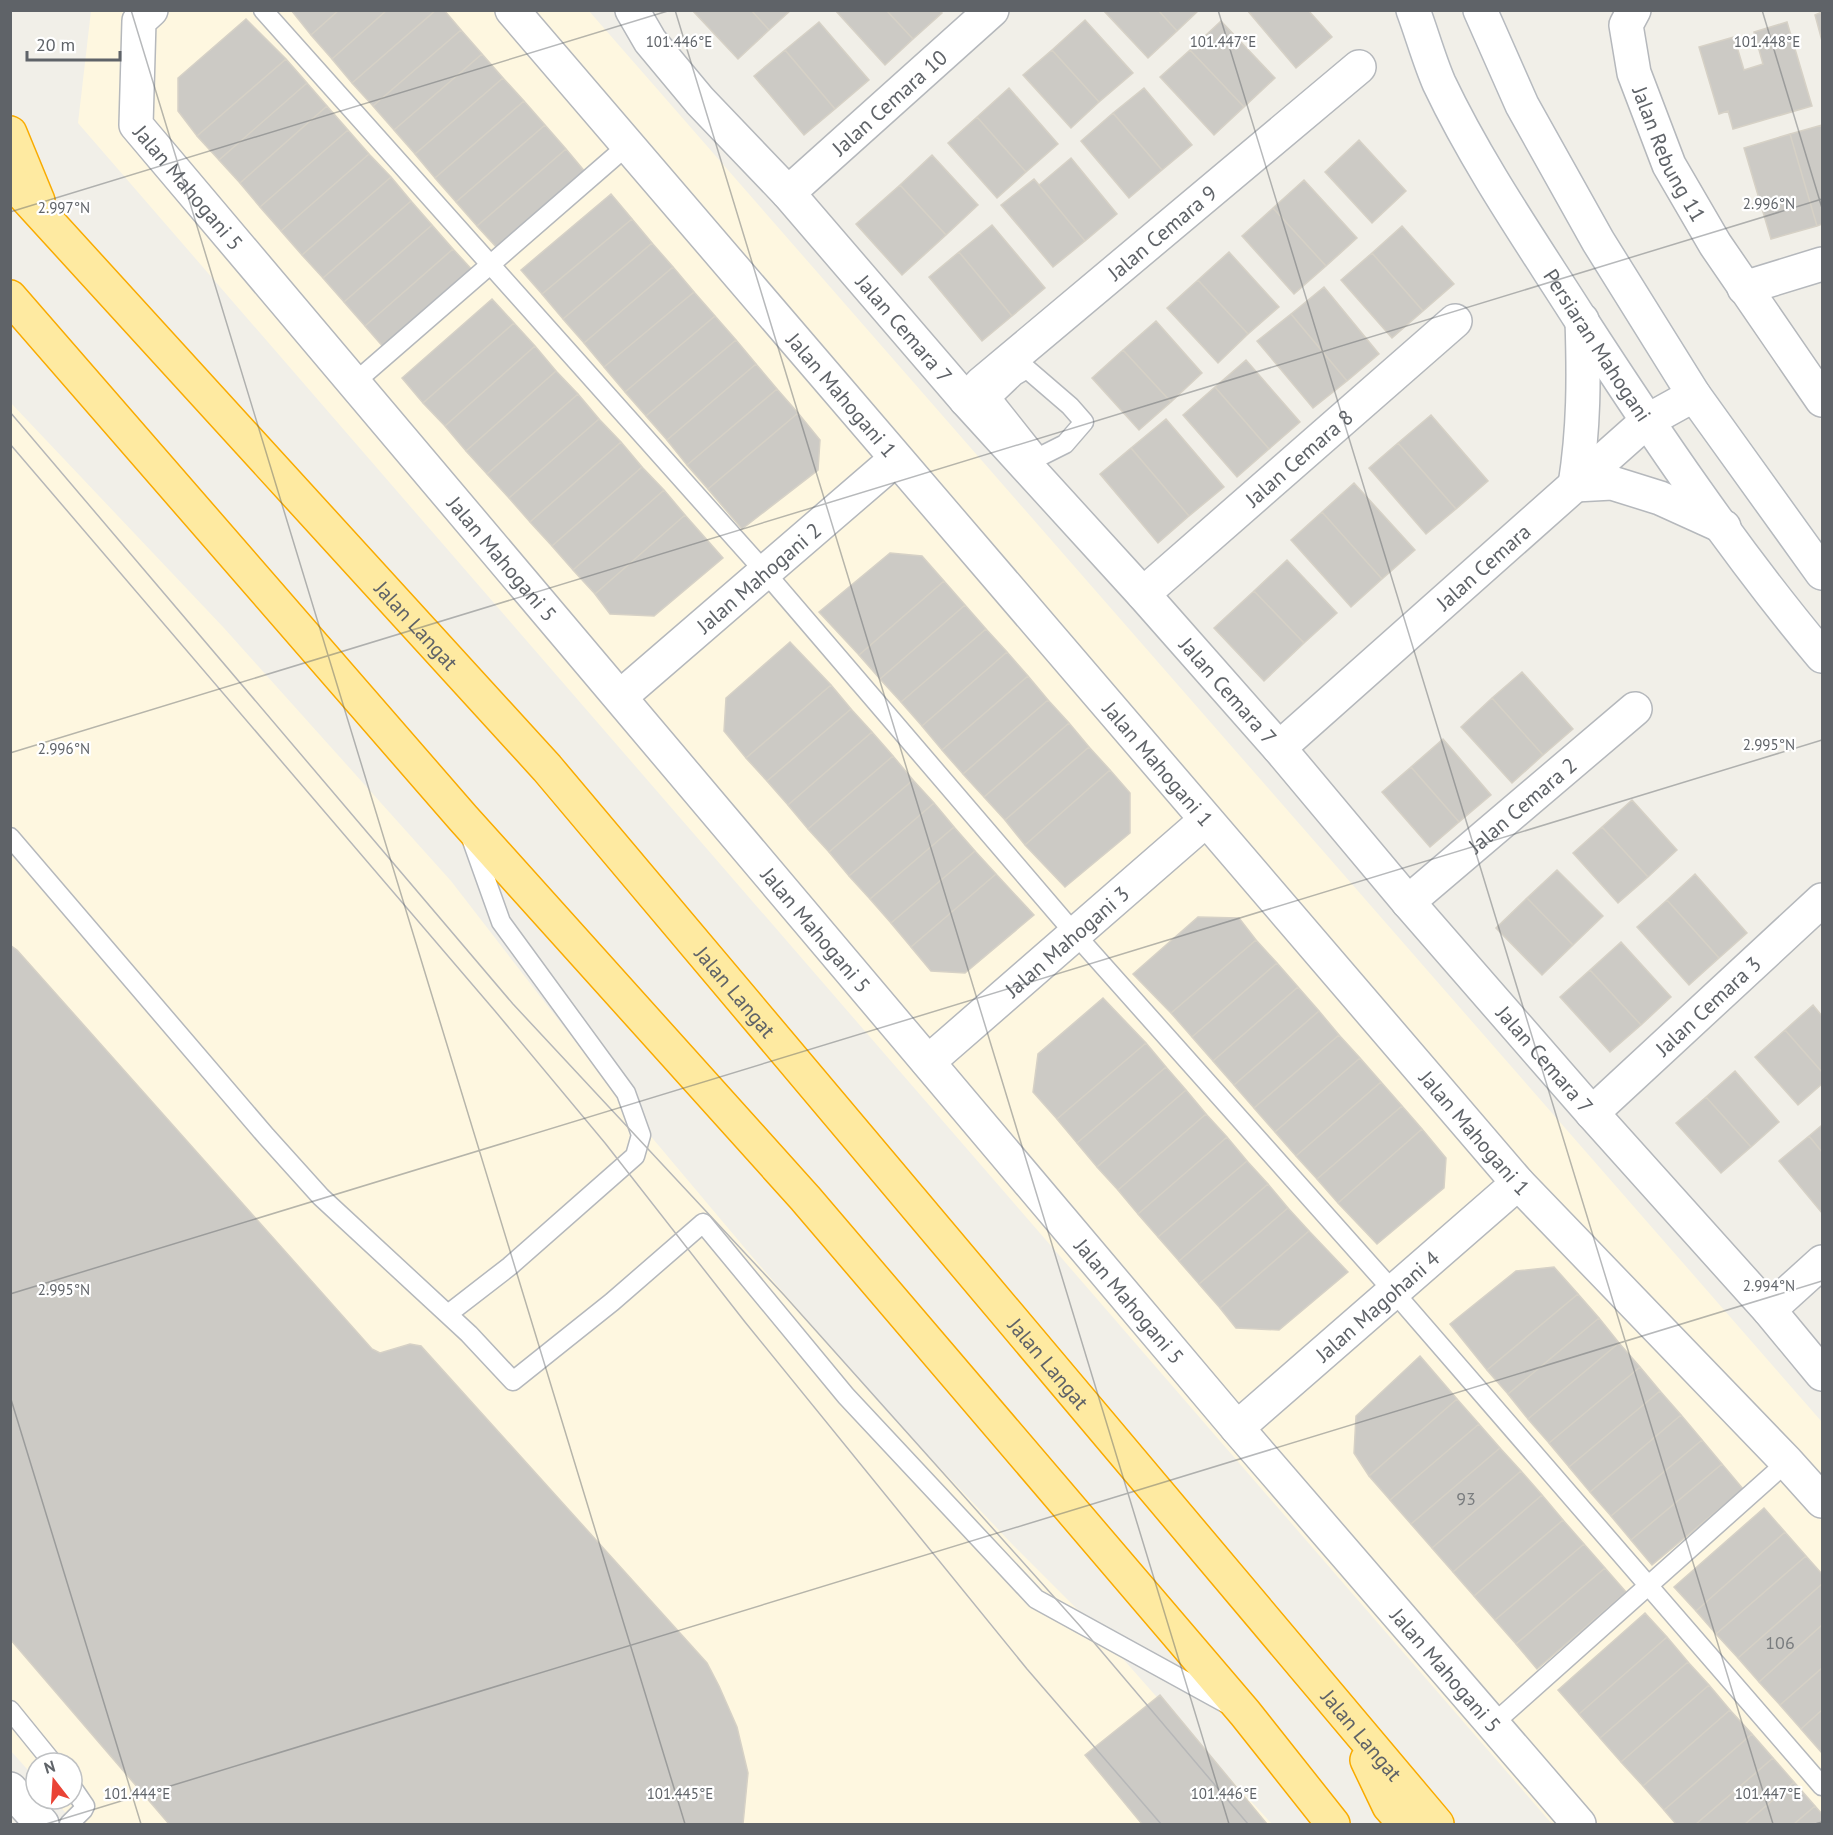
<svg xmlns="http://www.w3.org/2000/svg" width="1833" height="1835" viewBox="0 0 1833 1835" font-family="'PT Sans',sans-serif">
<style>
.commercial{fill:#fef7e0}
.building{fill:#cccac5;stroke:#d6d1c6;stroke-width:1.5}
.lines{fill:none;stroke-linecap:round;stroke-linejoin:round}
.service-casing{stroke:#b5b8bc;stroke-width:21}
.minor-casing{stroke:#b5b8bc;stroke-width:36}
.tertiary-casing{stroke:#b5b8bc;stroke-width:36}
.secondary-casing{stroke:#b6babf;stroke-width:36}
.trunk-casing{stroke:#f9ab00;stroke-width:36}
.service{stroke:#fff;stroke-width:18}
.minor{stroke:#fff;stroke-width:33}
.tertiary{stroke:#fff;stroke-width:33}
.secondary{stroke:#fff;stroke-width:33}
.trunk{stroke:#feeaa1;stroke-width:33}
.tram{stroke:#b6b7b8;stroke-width:1.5}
.ticks{fill:none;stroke:#5f6368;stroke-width:1.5;stroke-opacity:0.45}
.labels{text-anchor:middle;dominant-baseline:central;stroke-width:4.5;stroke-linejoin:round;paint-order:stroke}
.number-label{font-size:18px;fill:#7a7d7f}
.street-label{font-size:21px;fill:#5f6368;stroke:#fff}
.ticks-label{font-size:15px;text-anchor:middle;fill:#5f6368;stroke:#fff;stroke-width:4.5;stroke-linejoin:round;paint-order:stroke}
</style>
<rect width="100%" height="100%" fill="#f1efe8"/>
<!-- commercial -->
<path class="commercial" d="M91 11H589L1822 1422V1824H1552L78 123Z
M10 402 224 628 451 881 622 1102 749 1253 887 1412 1012 1544 1094 1626 1200 1746 1272 1824H76L53 1799H72V1763H36V1779L10 1750Z"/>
<!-- building -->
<path class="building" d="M291 10H339L311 35Z
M339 10H387L332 59 311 35Z
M387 10H436L352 83 332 59Z
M436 10H444L461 30 373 106 352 83Z
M692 10H751L769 30 738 59Z
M751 10H791L769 30Z
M835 10H886L913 39 885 65Z
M886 10H939L942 13 913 39Z
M1103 10H1158L1177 31 1148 58Z
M1158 10H1199L1177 31Z
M1247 10H1308L1332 37 1296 68Z
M1822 12V41L1815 15Z
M246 19 286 59 197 136 178 111V78Z
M1085 20 1133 73 1099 102 1052 50Z
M1221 21 1275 78 1244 107 1190 50Z
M819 22 869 80 835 109 785 50Z
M1787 22 1812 106 1733 129 1728 111 1719 114 1699 47 1734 37 1744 70 1763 64 1754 32Z
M461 30 482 54 394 130 373 106Z
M785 50 835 109 804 135 754 76Z
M1052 50 1099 102 1071 128 1023 75Z
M1190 50 1244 107 1214 135 1160 77Z
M482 54 503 78 415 154 394 130Z
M286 59 307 83 219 160 197 136Z
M503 78 524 101 435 178 415 154Z
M307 83 327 106 240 183 219 160Z
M1009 88 1058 144 1026 172 977 117Z
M1144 88 1192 145 1162 170 1113 113Z
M524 101 545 125 456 202 435 178Z
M327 106 348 130 260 207 240 183Z
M1113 113 1162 170 1129 198 1081 141Z
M977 117 1026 172 997 198 948 143Z
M545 125 566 149 477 226 456 202Z
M1822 125V224L1817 226 1790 134Z
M348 130 369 154 281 231 260 207Z
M1790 134 1817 226 1771 239 1744 148Z
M1359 140 1406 191 1372 223 1325 172Z
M566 149 586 173 498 249 477 226Z
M369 154 391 177 302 255 281 231Z
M932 155 978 205 946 235 900 185Z
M1071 158 1117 214 1085 241 1039 185Z
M391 177 411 201 323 278 302 255Z
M1034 179 1085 241 1053 267 1001 205Z
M1304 180 1357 238 1326 266 1273 208Z
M900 185 946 235 902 275 856 224Z
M611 194 632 219 542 294 521 270Z
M411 201 432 225 344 302 323 278Z
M1273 208 1326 266 1294 294 1242 236Z
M632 219 652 243 563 319 542 294Z
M432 225 453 249 365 326 344 302Z
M992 225 1045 288 1012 316 959 252Z
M1402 226 1454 284 1423 311 1372 253Z
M652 243 673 267 584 343 563 319Z
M453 249 474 272 385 349 365 326Z
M959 252 1012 316 982 341 929 277Z
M1229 252 1279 307 1248 334 1198 280Z
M1372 253 1423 311 1392 338 1341 280Z
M673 267 694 292 604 367 584 343Z
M1198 280 1248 334 1218 363 1167 308Z
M1324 287 1379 354 1347 381 1291 314Z
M694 292 715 316 625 392 604 367Z
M492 299 514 323 423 403 402 378Z
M1291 314 1347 381 1313 408 1257 341Z
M715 316 736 340 646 416 625 392Z
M1156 321 1202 373 1171 402 1123 350Z
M514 323 535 346 445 426 423 403Z
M736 340 756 364 667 440 646 416Z
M535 346 556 371 466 451 445 426Z
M1123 350 1171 402 1139 430 1092 378Z
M1246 360 1300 422 1269 449 1215 387Z
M756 364 777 389 687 465 667 440Z
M556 371 578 394 487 474 466 451Z
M1215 387 1269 449 1237 477 1183 415Z
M777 389 798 413 708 489 687 465Z
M578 394 599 419 509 498 487 474Z
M798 413 820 440 818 470 742 529 708 489Z
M1431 415 1488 481 1456 509 1398 443Z
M599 419 621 442 530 522 509 498Z
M1166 419 1224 487 1189 516 1131 448Z
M621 442 642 467 552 546 530 522Z
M1398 443 1456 509 1426 534 1369 468Z
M1131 448 1189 516 1158 543 1100 474Z
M642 467 664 490 573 570 552 546Z
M1354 483 1415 550 1382 579 1322 512Z
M664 490 685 515 595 594 573 570Z
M1322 512 1382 579 1351 607 1291 540Z
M685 515 723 558 654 616 610 614 595 594Z
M890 553 922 556 944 581 859 655 819 612Z
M1287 560 1337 613 1304 643 1254 591Z
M944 581 965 605 880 679 859 655Z
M1254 591 1304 643 1264 681 1214 628Z
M965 605 986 629 901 702 880 679Z
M986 629 1007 652 922 726 901 702Z
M790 642 831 685 746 758 724 731 726 698Z
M1007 652 1028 676 942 750 922 726Z
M1522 672 1573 729 1543 755 1492 698Z
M1028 676 1048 700 963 774 942 750Z
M831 685 851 709 767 781 746 758Z
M1492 698 1543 755 1512 783 1461 727Z
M1048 700 1069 723 984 797 963 774Z
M851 709 872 732 788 805 767 781Z
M1069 723 1089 747 1005 820 984 797Z
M872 732 893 756 808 829 788 805Z
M1443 739 1491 795 1459 822 1411 767Z
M1089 747 1110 770 1025 845 1005 820Z
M893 756 913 780 829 852 808 829Z
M1411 767 1459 822 1430 847 1382 792Z
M1110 770 1130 793V833L1065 887 1025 845Z
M913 780 934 803 849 876 829 852Z
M1632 800 1677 850 1648 877 1602 827Z
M934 803 954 827 870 899 849 876Z
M954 827 975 851 891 923 870 899Z
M1602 827 1648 877 1618 903 1573 853Z
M975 851 996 874 911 947 891 923Z
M1557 870 1603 916 1573 945 1527 898Z
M996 874 1034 915 965 973 931 971 911 947Z
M1695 874 1747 933 1719 958 1667 900Z
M1527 898 1573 945 1542 975 1496 928Z
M1667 900 1719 958 1689 985 1637 927Z
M1198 917 1239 918 1256 940 1171 1013 1133 974Z
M1256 940 1277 963 1192 1037 1171 1013Z
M1621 942 1671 997 1641 1025 1590 970Z
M10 945 17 950 372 1349 380 1353 410 1344 421 1346 707 1663 719 1686 737 1727 748 1773 743 1824H169L10 1639Z
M1277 963 1298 987 1213 1061 1192 1037Z
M1590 970 1641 1025 1610 1052 1560 997Z
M1298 987 1319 1011 1234 1085 1213 1061Z
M1103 998 1146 1043 1057 1119 1033 1092 1038 1054Z
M1813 1005 1822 1016V1072L1785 1030Z
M1319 1011 1339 1035 1254 1108 1234 1085Z
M1785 1030 1822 1072V1084L1798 1105 1755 1057Z
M1339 1035 1360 1058 1275 1132 1254 1108Z
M1146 1043 1166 1067 1077 1143 1057 1119Z
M1360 1058 1381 1082 1296 1156 1275 1132Z
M1166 1067 1186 1090 1097 1167 1077 1143Z
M1735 1071 1779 1122 1751 1147 1706 1097Z
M1381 1082 1402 1106 1317 1179 1296 1156Z
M1186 1090 1206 1114 1118 1190 1097 1167Z
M1706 1097 1751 1147 1721 1173 1676 1123Z
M1402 1106 1422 1129 1338 1203 1317 1179Z
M1206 1114 1227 1137 1138 1214 1118 1190Z
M1822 1125V1152L1809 1136Z
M1422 1129 1446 1158 1444 1188 1377 1244 1338 1203Z
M1809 1136 1822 1152V1213L1779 1161Z
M1227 1137 1247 1161 1158 1237 1138 1214Z
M1247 1161 1268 1184 1179 1261 1158 1237Z
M1268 1184 1288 1208 1199 1284 1179 1261Z
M1288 1208 1309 1231 1220 1308 1199 1284Z
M1309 1231 1348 1272 1279 1330 1236 1328 1220 1308Z
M1554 1267 1578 1294 1487 1370 1450 1324 1516 1271Z
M1578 1294 1599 1318 1508 1394 1487 1370Z
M1599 1318 1619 1343 1528 1419 1508 1394Z
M1619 1343 1640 1367 1549 1443 1528 1419Z
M1420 1356 1457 1399 1369 1476 1354 1453 1356 1416Z
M1640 1367 1660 1391 1569 1467 1549 1443Z
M1660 1391 1681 1415 1590 1492 1569 1467Z
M1457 1399 1479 1424 1390 1500 1369 1476Z
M1681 1415 1702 1440 1611 1516 1590 1492Z
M1479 1424 1500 1448 1411 1524 1390 1500Z
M1702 1440 1722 1464 1631 1540 1611 1516Z
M1500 1448 1521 1471 1432 1548 1411 1524Z
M1722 1464 1743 1489 1652 1565 1631 1540Z
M1521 1471 1542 1495 1453 1572 1432 1548Z
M1542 1495 1563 1520 1474 1596 1453 1572Z
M1764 1508 1785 1532 1696 1611 1674 1587Z
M1563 1520 1584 1544 1495 1620 1474 1596Z
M1785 1532 1806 1556 1716 1634 1696 1611Z
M1584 1544 1605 1568 1516 1644 1495 1620Z
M1806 1556 1822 1574V1584L1738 1658 1716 1634Z
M1605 1568 1626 1592 1537 1669 1516 1644Z
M1822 1584V1625L1759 1682 1738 1658Z
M1645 1613 1667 1637 1579 1714 1558 1690Z
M1822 1625V1668L1780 1705 1759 1682Z
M1667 1637 1688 1662 1600 1738 1579 1714Z
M1688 1662 1709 1685 1621 1762 1600 1738Z
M1822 1668V1710L1801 1729 1780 1705Z
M1709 1685 1730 1710 1643 1786 1621 1762Z
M1160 1695 1267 1824H1142L1085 1755Z
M1730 1710 1752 1734 1664 1810 1643 1786Z
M1822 1710V1753L1801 1729Z
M1752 1734 1773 1758 1696 1824H1676L1664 1810Z
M1773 1758 1794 1782 1745 1824H1696Z
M1794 1782 1815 1806 1794 1824H1745Z
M1815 1806 1822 1814V1824H1794Z"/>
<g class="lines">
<defs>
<path id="service" d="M263 10 765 572 1075 934 1394 1292 1822 1786
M354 383 628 145
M981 384 1039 457 1065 444 1084 422 1070 406 1027 369 1015 376 992 398
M10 837 266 1136 321 1197 469 1334 513 1381 612 1302 703 1223 846 1396 1036 1599 1227 1704
M448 1314 510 1266 635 1156 641 1135 626 1093 501 922 471 838
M10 1710 53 1763
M1493 1724 1787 1462
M69 1824 83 1810 85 1806 72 1787"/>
<g id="minor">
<path id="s1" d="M151 10 139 21 136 125 1237 1428 1579 1824"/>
<path id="s2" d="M512 10 1518 1183 1787 1462 1822 1501"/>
<path id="s3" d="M632 10 650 41 700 101 788 193 966 400 1143 594 1279 748 1408 902 1592 1113 1769 1310 1822 1374"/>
<path id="s4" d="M1634 10 1626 25 1634 73 1669 165 1715 244 1822 400"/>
<path id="s5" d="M788 193 992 10"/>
<path d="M1744 288 1822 264"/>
<path id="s6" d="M966 400 981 384 1359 67"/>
<path id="s7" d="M1143 594 1455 321"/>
<path id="s8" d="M620 697 896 459"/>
<path id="s9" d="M1279 748 1647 421 1694 395"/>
<path id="s10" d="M1408 902 1635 709"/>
<path id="s11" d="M928 1062 1206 820"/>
<path id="s12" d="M1592 1113 1822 900"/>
<path d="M1769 1310 1822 1262"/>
<path id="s13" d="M1237 1428 1518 1183"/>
<path d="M10 1789 42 1824"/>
</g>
<path id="tertiary" d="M1582 320C1584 377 1584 429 1575 485L1612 483 1660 498 1724 527"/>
<g id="secondary">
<path id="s14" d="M1413 10C1422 34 1429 60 1439 83 1478 165 1530 240 1579 317 1654 433 1733 550 1822 656"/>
<path d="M1480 10 1522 105 1598 241 1694 395 1822 573"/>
</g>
<g id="trunk">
<path d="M10 133 38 201"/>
<path id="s15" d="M10 180 547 768 1437 1824"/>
<path d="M10 297 463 818 805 1198 1245 1713 1333 1824"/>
<path d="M1367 1760 1389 1806 1405 1824"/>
</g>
</defs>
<!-- service casing -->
<use href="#service" class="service-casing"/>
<!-- minor casing -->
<use href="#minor" class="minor-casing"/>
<!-- tertiary casing -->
<use href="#tertiary" class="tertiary-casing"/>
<!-- secondary casing -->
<use href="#secondary" class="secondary-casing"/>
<!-- trunk casing -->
<use href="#trunk" class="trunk-casing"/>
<!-- service -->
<use href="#service" class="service"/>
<!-- minor -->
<use href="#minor" class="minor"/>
<!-- tertiary -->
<use href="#tertiary" class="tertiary"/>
<!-- secondary -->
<use href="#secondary" class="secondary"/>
<!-- trunk -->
<use href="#trunk" class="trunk"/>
<!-- tram -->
<path class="tram" d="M10 412 513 1004 784 1295 1080 1626 1248 1824
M10 444 495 1011 605 1143 745 1322 1027 1669 1161 1824"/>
</g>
<!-- ticks -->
<path class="ticks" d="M131 10 685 1824M675 10 1229 1824M1218 10 1773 1824M1762 10 1822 208M10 212 671 10M10 753 1822 199M10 1294 1822 740M10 1396 141 1824M46 1824 1822 1281M1815 1824 1822 1822"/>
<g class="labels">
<!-- number labels -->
<g class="number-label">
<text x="1466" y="1498">93</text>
<text x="1780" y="1642">106</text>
</g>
<!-- street labels -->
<g class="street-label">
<text stroke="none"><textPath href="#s5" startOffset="136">Jalan Cemara 10</textPath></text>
<text stroke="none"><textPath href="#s4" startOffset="154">Jalan Rebung 11</textPath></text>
<text stroke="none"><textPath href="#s1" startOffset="202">Jalan Mahogani 5</textPath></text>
<text stroke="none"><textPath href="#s6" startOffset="258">Jalan Cemara 9</textPath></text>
<text stroke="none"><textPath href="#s3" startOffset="420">Jalan Cemara 7</textPath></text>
<text stroke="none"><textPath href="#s14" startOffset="384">Persiaran Mahogani</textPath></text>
<text stroke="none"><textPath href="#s2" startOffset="507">Jalan Mahogani 1</textPath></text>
<text stroke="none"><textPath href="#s7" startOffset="207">Jalan Cemara 8</textPath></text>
<text stroke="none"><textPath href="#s1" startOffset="688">Jalan Mahogani 5</textPath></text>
<text stroke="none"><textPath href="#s9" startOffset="273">Jalan Cemara</textPath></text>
<text stroke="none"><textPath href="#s8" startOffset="183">Jalan Mahogani 2</textPath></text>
<text stroke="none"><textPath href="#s15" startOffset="603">Jalan Langat</textPath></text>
<text stroke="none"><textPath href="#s3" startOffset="906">Jalan Cemara 7</textPath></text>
<text stroke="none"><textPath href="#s2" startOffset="993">Jalan Mahogani 1</textPath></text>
<text stroke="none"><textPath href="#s10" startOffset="150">Jalan Cemara 2</textPath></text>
<text stroke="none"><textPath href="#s1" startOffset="1174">Jalan Mahogani 5</textPath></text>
<text stroke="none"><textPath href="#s11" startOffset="184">Jalan Mahogani 3</textPath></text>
<text stroke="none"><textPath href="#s15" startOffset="1089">Jalan Langat</textPath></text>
<text stroke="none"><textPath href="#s12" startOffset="158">Jalan Cemara 3</textPath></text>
<text stroke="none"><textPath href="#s3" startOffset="1392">Jalan Cemara 7</textPath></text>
<text stroke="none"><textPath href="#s2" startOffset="1479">Jalan Mahogani 1</textPath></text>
<text stroke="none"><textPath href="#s1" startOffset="1660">Jalan Mahogani 5</textPath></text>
<text stroke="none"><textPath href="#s13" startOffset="186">Jalan Magohani 4</textPath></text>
<text stroke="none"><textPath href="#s15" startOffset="1575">Jalan Langat</textPath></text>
<text stroke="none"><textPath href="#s1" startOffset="2146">Jalan Mahogani 5</textPath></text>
<text stroke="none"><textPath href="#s15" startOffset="2061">Jalan Langat</textPath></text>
</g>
</g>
<g class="ticks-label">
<text x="679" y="47">101.446°E</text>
<text x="1223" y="47">101.447°E</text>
<text x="1767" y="47">101.448°E</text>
<text x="1769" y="209">2.996°N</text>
<text x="64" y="213">2.997°N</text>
<text x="1769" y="750">2.995°N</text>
<text x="64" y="754">2.996°N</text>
<text x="1769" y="1291">2.994°N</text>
<text x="64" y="1295">2.995°N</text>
<text x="137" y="1799">101.444°E</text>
<text x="680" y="1799">101.445°E</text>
<text x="1224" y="1799">101.446°E</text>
<text x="1768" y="1799">101.447°E</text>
</g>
<!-- border -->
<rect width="1833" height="1835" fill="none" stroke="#5f6368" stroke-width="24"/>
<!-- north arrow -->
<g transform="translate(54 1781) rotate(343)"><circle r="28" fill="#ffffff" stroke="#bfc1c3" stroke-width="1.5"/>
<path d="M0-4.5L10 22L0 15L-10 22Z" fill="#ea4335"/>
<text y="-9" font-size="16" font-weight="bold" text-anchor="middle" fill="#5f6368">N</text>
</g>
<!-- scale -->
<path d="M27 51v9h93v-9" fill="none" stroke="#5f6368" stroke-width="3"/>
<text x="36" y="51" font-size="18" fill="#5f6368" stroke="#ffffff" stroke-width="4.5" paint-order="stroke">20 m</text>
</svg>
